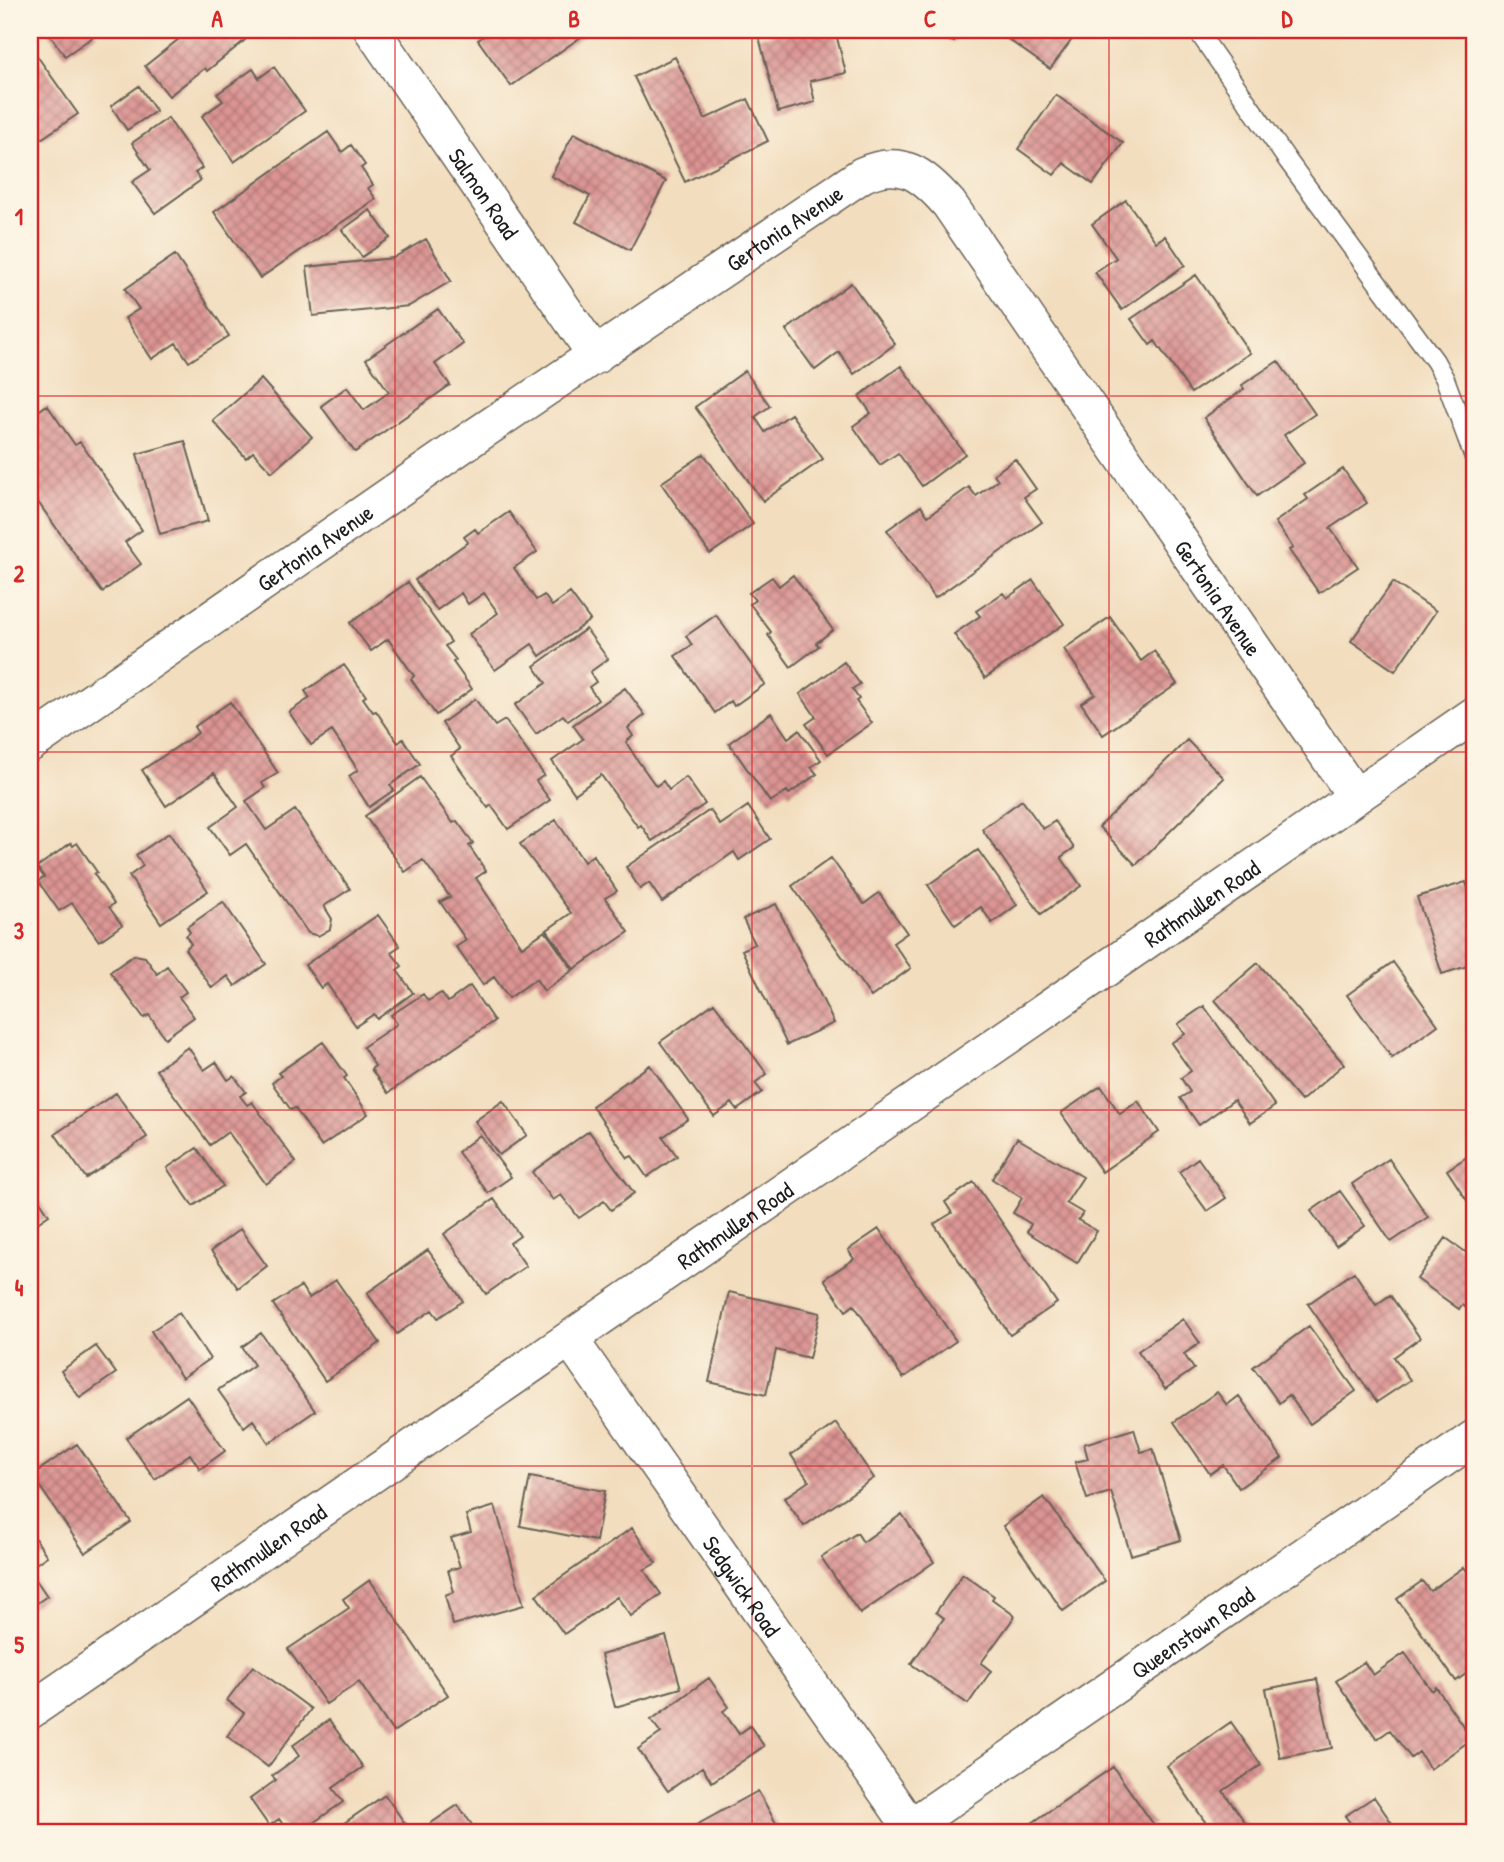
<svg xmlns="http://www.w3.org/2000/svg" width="1504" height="1862" viewBox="0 0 1504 1862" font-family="'Patrick Hand',sans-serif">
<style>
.building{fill:url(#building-cross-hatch)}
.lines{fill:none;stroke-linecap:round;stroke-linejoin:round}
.service-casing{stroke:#676055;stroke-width:21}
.minor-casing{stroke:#676055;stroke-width:38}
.service{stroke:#fff;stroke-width:18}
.minor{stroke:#fff;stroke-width:35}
.grid{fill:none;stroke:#d62828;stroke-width:2;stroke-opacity:0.55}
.labels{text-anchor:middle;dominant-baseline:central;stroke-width:6;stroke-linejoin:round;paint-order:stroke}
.street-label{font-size:23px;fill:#1c1c1c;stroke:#fcf5e5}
.neatline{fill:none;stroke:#d62828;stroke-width:2.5}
.grid-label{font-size:23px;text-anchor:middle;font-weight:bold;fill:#d62828}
</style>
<defs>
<pattern id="building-cross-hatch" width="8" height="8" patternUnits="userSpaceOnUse" patternTransform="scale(1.75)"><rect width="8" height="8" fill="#db9493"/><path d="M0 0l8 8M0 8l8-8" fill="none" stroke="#b17877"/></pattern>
</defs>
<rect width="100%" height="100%" fill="#fcf5e5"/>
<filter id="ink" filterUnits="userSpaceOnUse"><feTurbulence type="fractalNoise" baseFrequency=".0143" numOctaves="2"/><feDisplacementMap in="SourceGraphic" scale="14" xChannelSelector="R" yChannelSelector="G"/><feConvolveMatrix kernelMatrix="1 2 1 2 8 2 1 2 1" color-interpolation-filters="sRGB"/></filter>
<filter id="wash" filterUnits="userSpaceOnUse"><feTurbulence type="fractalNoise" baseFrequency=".00686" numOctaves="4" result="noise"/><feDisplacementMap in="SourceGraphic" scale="28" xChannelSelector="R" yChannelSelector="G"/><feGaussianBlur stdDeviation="1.57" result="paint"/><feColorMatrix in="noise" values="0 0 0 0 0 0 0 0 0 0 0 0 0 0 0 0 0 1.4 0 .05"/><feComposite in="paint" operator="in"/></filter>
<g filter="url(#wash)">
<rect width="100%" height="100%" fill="#f2ddbe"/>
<g id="blocks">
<!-- building -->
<path class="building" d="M46 30H94L97 34 65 56Z
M173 30H237L245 40 207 71 205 68 169 96 145 66 180 38Z
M493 30H591L511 86 478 40Z
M790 30H835L846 73 810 81 815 102 778 112 759 37Z
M916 30H958L954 42Z
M995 30H1079L1050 69Z
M35 53 78 114 41 139 30 122V56Z
M675 57 705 119 748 99 768 141 685 182 634 77Z
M274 67 305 111 234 162 202 116 223 101 217 94 253 69 259 78Z
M139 86 156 111 127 130 111 106Z
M1056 95 1123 143 1093 184 1064 163 1054 175 1018 149Z
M168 118 202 168 195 173 201 180 155 213 132 182 150 170 132 143Z
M328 132 342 152 351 145 365 165 361 168 373 185 368 188 376 199 260 278 214 212Z
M574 133 666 181 630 250 576 222 590 196 551 176Z
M1126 200 1156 242 1165 236 1185 265 1122 310 1095 272 1116 258 1092 224Z
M370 210 390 238 362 257 342 230Z
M426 239 451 281 409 306 313 316 307 267 393 258Z
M175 255 229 336 189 362 176 343 152 359 125 318 139 309 125 289Z
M1196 275 1250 353 1191 393 1155 341 1150 345 1131 319Z
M851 283 895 344 854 374 839 352 815 370 786 330Z
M438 309 463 344 435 364 450 385 355 452 321 406 347 387 364 410 389 392 366 359Z
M1278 361 1315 414 1284 435 1304 463 1257 496 1204 418 1244 389 1242 385Z
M901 366 965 454 922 486 898 453 880 465 853 426 871 413 859 396Z
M745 371 770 406 755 417 765 432 791 414 823 459 763 501 695 407Z
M261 379 312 437 272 472 253 452 246 458 213 421Z
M47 405 75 445 80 442 142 530 125 542 141 564 102 592 30 491V417Z
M185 441 208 521 160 534 137 454Z
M704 454 753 524 710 554 661 483Z
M1015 459 1036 489 1024 497 1042 522 935 598 887 530 921 506 928 516 969 487 976 496 998 480 994 474Z
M1343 469 1367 503 1330 528 1358 567 1319 593 1289 550 1293 548 1275 522 1308 499 1305 495Z
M509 512 537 552 514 568 536 600 544 595 552 606 570 593 590 620 540 656 532 644 495 670 469 634 498 613 484 593 468 604 461 593 437 610 415 580 468 542 464 537 475 529 478 533Z
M793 575 833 630 816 643 819 646 791 667 768 635 771 632 750 604 755 600 749 593 772 577 779 586Z
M1033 580 1064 624 985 678 954 634 980 616 976 611 1003 593 1007 598Z
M408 582 451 642 445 646 456 660 453 662 472 689 436 715 411 679 414 676 388 639 371 651 350 623Z
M1393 582 1436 611 1395 671 1351 641Z
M716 615 765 684 734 706 731 701 715 713 675 656 692 645 686 636Z
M1110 617 1141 661 1154 651 1177 684 1103 735 1081 703 1095 694 1064 649Z
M586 629 608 659 590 672 596 682 589 687 598 700 568 721 563 715 536 734 515 705 546 683 534 666Z
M844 662 860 684 852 689 859 699 856 701 872 723 828 754 806 724 816 717 800 694Z
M344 665 366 696 363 698 373 712 376 711 398 743 403 739 420 764 390 785 394 790 369 807 349 776 358 770 332 731 311 745 289 712 310 698 305 691Z
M625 688 645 715 628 728 633 736 626 742 636 758 656 786 663 781 669 790 686 777 705 804 652 841 641 825 638 827 601 775 575 794 552 761 583 739 573 725Z
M475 699 495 726 505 720 544 775 536 781 550 800 508 829 491 805 488 808 451 756 460 749 442 723Z
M230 702 278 773 262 783 265 788 246 801 266 830 295 810 350 889 324 906 332 919 330 929 318 936 308 933 246 844 230 855 210 827 238 807 214 773 166 806 142 770 198 733 194 727Z
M771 713 788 738 799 730 821 760 811 767 817 774 789 794 787 791 770 802 729 743Z
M1187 740 1224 778 1136 865 1099 827Z
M420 777 453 823 457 821 473 843 469 846 486 871 476 878 522 947 545 931 573 970 544 991 536 979 509 998 494 977 483 985 456 947 466 940 440 902 450 897 423 860 405 872 365 816Z
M1022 800 1043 829 1055 821 1074 848 1061 857 1081 886 1041 914 982 829Z
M748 806 770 839 739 860 734 852 662 902 649 883 640 889 626 867 710 810 720 825Z
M556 820 584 862 593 855 617 891 605 898 629 932 574 969 547 930 571 913 520 844Z
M169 833 208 891 161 923 129 876 143 866 136 855Z
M71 843 73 846 77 843 97 872 94 874 114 904 109 907 122 925 99 941 72 903 59 911 38 881 44 877 37 867Z
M978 850 1017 905 992 923 981 907 955 925 928 885Z
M831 858 864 904 879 893 907 933 893 943 911 968 871 997 792 886Z
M1466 882 1474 907V964L1442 974 1417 897Z
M223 902 266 964 235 986 228 976 212 988 185 949 191 944 186 936 190 932 187 927Z
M776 904 834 1023 787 1045 742 950 755 944 743 919Z
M378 915 400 946 391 952 402 966 397 970 413 993 377 1019 374 1014 356 1026 327 984 321 988 305 965Z
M134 955 145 957 157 974 167 966 186 992 179 997 194 1017 165 1038 149 1015 144 1018 110 972Z
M1393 962 1438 1025 1392 1058 1347 995Z
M1258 963 1344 1064 1301 1101 1215 1000Z
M470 986 494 1021 388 1093 371 1069 375 1066 363 1047 397 1024 391 1015 423 994 428 1001 441 993 448 1002Z
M714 1003 767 1074 755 1083 762 1092 737 1110 732 1103 714 1116 660 1042Z
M1204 1006 1275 1106 1250 1123 1234 1100 1199 1125 1180 1098 1190 1092 1181 1078 1191 1071 1171 1043 1185 1034 1178 1024Z
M323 1042 347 1076 344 1078 368 1114 321 1146 295 1108 291 1110 272 1083 281 1076 278 1073Z
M188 1047 204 1070 216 1062 228 1080 234 1076 246 1092 240 1096 247 1105 252 1102 296 1162 266 1184 228 1132 210 1145 156 1070Z
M650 1065 688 1119 663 1137 677 1156 647 1177 632 1156 628 1158 592 1106Z
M1101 1086 1120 1114 1138 1101 1159 1132 1102 1172 1061 1113Z
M116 1093 147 1137 86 1178 55 1134Z
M503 1101 527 1135 499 1155 475 1121Z
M589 1131 634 1193 611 1210 604 1201 579 1218 561 1195 553 1200 532 1172Z
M480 1135 511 1177 488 1193 458 1152Z
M1017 1138 1083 1177 1066 1203 1083 1213 1078 1220 1097 1231 1077 1263 1027 1232 1031 1224 1013 1213 1022 1198 992 1179Z
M197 1148 223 1186 193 1206 167 1168Z
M1470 1155 1474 1161V1202L1470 1205 1447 1170Z
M1198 1158 1226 1198 1207 1211 1179 1172Z
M1389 1159 1428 1217 1391 1242 1352 1184Z
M974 1182 1057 1303 1010 1335 934 1224 952 1213 945 1202Z
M30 1186 49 1215 30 1228Z
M1340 1191 1365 1226 1336 1246 1311 1211Z
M494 1199 520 1236 510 1243 526 1266 486 1294 444 1234Z
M240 1229 267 1266 238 1288 211 1251Z
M879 1229 956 1341 903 1378 854 1305 846 1311 824 1279 854 1259 848 1250Z
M1446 1238 1474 1258V1313L1462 1305 1459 1309 1417 1279Z
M428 1250 463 1301 438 1318 432 1310 397 1334 367 1293Z
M1354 1272 1376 1305 1390 1295 1420 1338 1394 1357 1410 1380 1377 1402 1308 1304Z
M336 1280 380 1343 325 1381 273 1304 301 1286 309 1298Z
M729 1292 820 1313 809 1358 776 1350 766 1395 709 1382Z
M179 1313 210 1359 182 1378 151 1331Z
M1183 1319 1200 1343 1184 1354 1194 1369 1165 1389 1138 1351Z
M1309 1326 1356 1391 1310 1424 1289 1395 1279 1403 1253 1367Z
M261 1333 315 1411 269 1443 253 1420 244 1427 218 1390 254 1365 242 1347Z
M96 1346 116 1373 80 1398 61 1371Z
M1217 1392 1227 1405 1239 1396 1282 1458 1239 1488 1223 1465 1210 1474 1174 1422Z
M187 1396 225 1451 200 1469 190 1454 155 1479 126 1438Z
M836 1423 874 1478 804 1526 784 1498 809 1481 791 1455Z
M1134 1429 1141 1452 1153 1449 1181 1540 1131 1555 1111 1492 1087 1499 1075 1462 1088 1459 1084 1444Z
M77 1444 131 1522 85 1553 32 1475Z
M530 1477 605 1491 596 1541 520 1526Z
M1044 1497 1105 1581 1063 1611 1003 1526Z
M495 1506 524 1605 453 1625 445 1595 454 1592 448 1570 460 1567 451 1538 471 1532 466 1515Z
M902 1514 934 1562 860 1614 821 1557 857 1533 863 1542Z
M632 1528 656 1563 644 1570 661 1594 631 1616 617 1597 564 1634 536 1595Z
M30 1531 47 1556 30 1568Z
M1464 1567 1474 1581V1668L1456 1681 1397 1599 1422 1581 1430 1591Z
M30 1571 47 1596 30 1608Z
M963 1574 994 1596 992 1599 1015 1616 981 1663 991 1671 968 1704 911 1664 944 1618 936 1612Z
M370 1580 448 1695 393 1732 359 1682 326 1704 288 1649 349 1608 343 1599Z
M666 1636 681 1688 615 1707 601 1655Z
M1405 1653 1432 1691 1436 1687 1472 1739 1430 1769 1419 1752 1411 1758 1390 1730 1377 1739 1336 1681 1364 1662 1373 1675Z
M253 1666 311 1709 268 1767 227 1736 244 1713 227 1700Z
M709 1678 729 1707 723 1711 739 1734 750 1726 764 1746 712 1782 702 1767 668 1791 638 1749 661 1733 651 1720Z
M1317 1679 1332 1748 1280 1758 1266 1689Z
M329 1720 363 1767 333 1788 343 1802 300 1832H288L279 1819 269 1826 250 1799 276 1780 272 1776 299 1756 292 1746Z
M1231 1722 1261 1765 1223 1791 1252 1832H1212L1167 1766Z
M1113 1767 1154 1825 1143 1832H1033L1029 1825Z
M758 1791 781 1832H684Z
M385 1795 411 1832H331Z
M1374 1797 1398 1832H1357L1345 1816Z
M458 1805 477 1832H418Z"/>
</g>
</g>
<g filter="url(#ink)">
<use href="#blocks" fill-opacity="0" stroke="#676055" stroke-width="2"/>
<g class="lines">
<defs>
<path id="service" d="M1197 30 1288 161 1435 361 1445 379 1474 457"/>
<g id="minor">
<path id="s1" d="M372 30 596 356"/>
<path id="s2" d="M30 744 474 437 862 175C901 157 923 174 949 204L1355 796"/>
<path id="s3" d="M570 1339 914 1832"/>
<path id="s4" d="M30 1711 1474 715"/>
<path id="s5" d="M910 1827 1474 1438"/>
</g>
</defs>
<!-- service casing -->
<use href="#service" class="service-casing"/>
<!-- minor casing -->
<use href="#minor" class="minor-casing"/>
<!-- service -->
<use href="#service" class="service"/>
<!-- minor -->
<use href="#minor" class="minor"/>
</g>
</g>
<!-- grid -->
<path class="grid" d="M395 30V1832M752 30V1832M1109 30V1832M30 396H1474M30 752H1474M30 1110H1474M30 1466H1474"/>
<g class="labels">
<!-- street labels -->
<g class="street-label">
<text stroke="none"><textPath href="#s1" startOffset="198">Salmon Road</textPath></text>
<text stroke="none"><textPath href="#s2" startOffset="914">Gertonia Avenue</textPath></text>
<text stroke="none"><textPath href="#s2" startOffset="346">Gertonia Avenue</textPath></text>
<text stroke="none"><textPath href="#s2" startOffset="1586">Gertonia Avenue</textPath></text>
<text stroke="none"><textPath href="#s4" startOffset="1423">Rathmullen Road</textPath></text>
<text stroke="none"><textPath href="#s4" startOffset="856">Rathmullen Road</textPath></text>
<text stroke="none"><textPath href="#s4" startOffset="289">Rathmullen Road</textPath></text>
<text stroke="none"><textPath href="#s3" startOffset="301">Sedgwick Road</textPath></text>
<text stroke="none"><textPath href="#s5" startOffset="343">Queenstown Road</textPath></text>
</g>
</g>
<!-- margin -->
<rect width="1504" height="1862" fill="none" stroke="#fcf5e5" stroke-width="77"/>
<rect x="38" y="38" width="1428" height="1786" class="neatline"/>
<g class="grid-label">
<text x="217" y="27">A</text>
<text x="574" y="27">B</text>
<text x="930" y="27">C</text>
<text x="1287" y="27">D</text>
<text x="19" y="225">1</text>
<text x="19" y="582">2</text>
<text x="19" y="939">3</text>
<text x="19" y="1296">4</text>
<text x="19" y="1653">5</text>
</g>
</svg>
